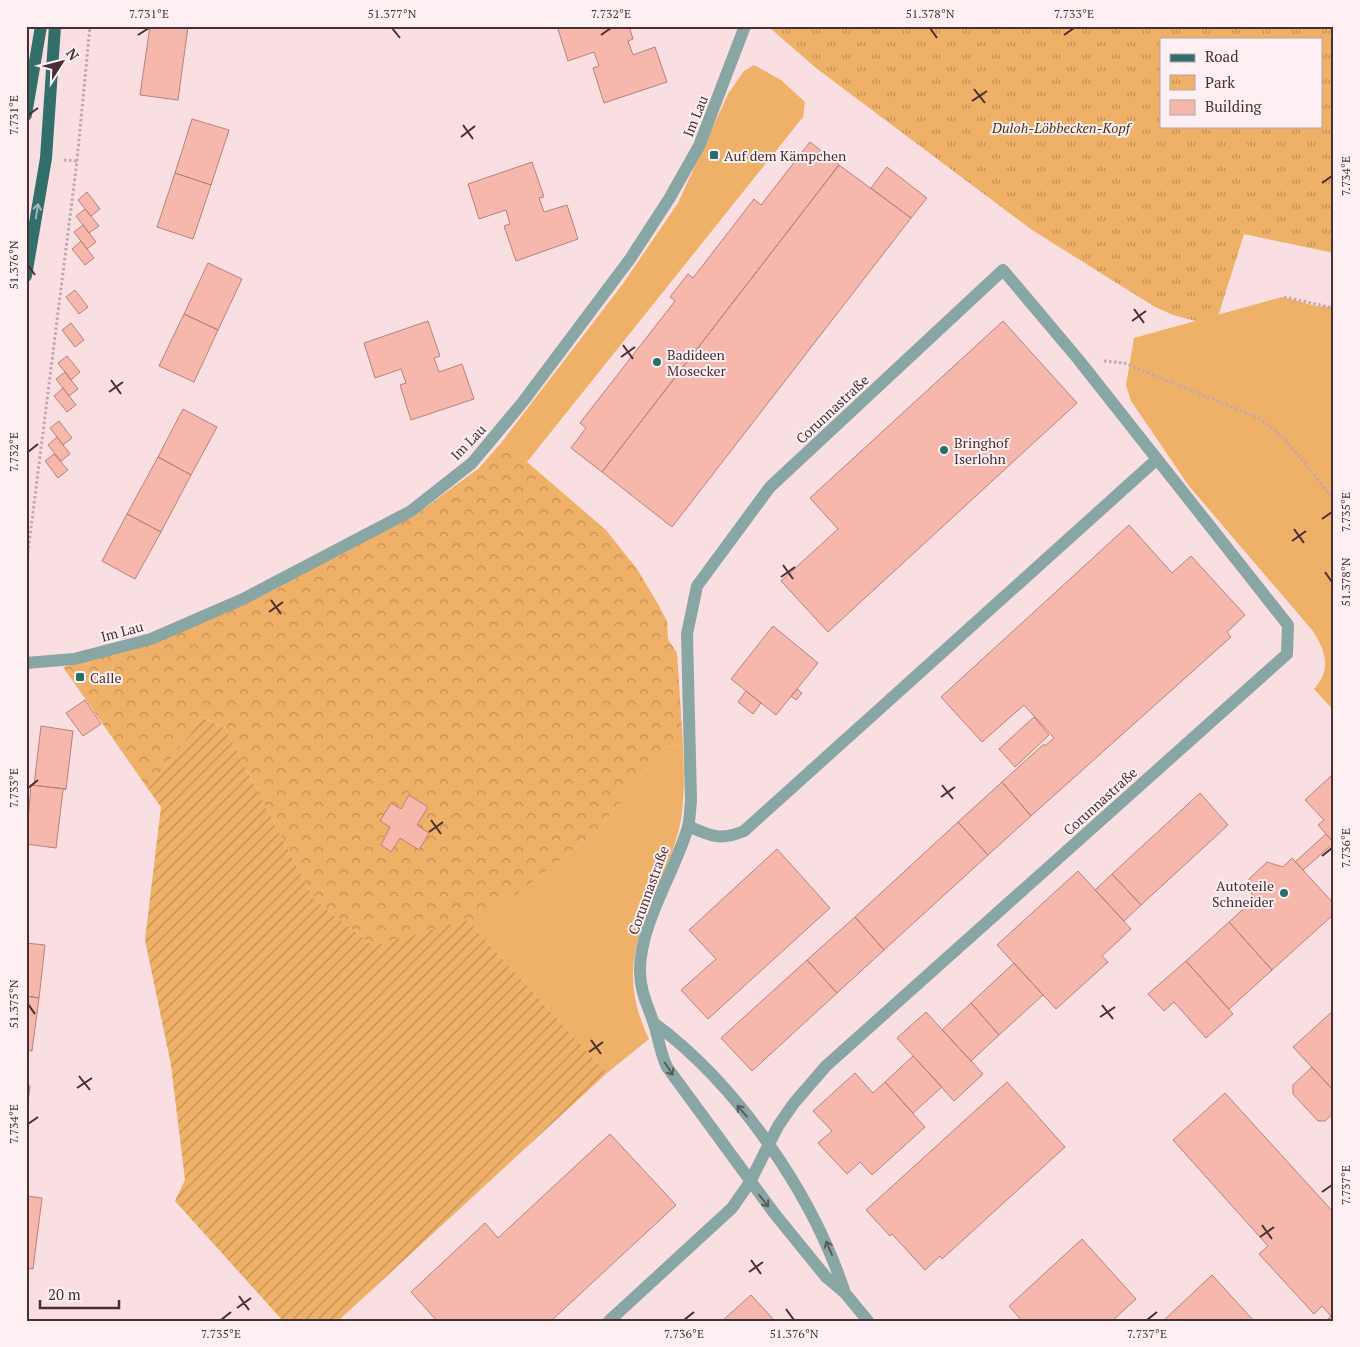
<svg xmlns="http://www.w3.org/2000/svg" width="1360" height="1347" viewBox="0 0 1360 1347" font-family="'PT Serif',serif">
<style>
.grass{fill:#efb067}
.forest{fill:url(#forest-crowns)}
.park{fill:url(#park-tufts);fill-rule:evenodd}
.garden{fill:url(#garden-furrows)}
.building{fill:#f6b7ad;stroke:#bb8177}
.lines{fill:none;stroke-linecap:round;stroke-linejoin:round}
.path{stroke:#c2a8ab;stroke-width:3;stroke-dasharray:2.5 2.5;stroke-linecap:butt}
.minor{stroke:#88a6a3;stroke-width:12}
.major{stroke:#326f6b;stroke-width:12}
.oneway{stroke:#a2b6b5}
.oneway2{stroke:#5e595a}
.ticks{fill:none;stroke:#482f33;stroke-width:2}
.poi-dot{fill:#27716c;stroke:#fef0f2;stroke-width:2}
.labels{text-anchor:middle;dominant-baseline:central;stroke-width:4;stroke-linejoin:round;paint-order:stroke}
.street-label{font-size:14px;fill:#482f33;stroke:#fef0f2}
.park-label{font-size:14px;font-style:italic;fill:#4b3111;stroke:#fef0f2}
.poi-label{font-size:14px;fill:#482f33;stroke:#fef0f2;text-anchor:start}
.neatline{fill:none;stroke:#482f33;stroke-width:2}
.ticks-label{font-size:12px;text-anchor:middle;fill:#482f33}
</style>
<defs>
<pattern id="forest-crowns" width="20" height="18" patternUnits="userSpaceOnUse" patternTransform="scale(1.25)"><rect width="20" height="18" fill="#efb067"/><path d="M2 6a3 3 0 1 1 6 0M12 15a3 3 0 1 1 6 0" fill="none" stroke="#c49055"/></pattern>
<pattern id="park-tufts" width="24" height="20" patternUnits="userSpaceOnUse" patternTransform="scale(1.25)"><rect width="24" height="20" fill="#efb067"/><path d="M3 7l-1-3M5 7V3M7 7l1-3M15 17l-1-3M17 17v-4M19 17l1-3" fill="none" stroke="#c49055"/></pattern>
<pattern id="garden-furrows" width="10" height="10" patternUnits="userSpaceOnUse" patternTransform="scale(1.25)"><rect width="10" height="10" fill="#efb067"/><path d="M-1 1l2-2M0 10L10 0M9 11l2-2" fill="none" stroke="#c49055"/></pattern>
</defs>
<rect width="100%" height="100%" fill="#fadfe2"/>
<!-- grass -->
<path class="grass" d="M754 65 781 80 805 102 803 117 527 462 501 443 622 285 678 203 728 94 744 71Z
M1282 297 1316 306 1334 307V711L1314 689C1332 669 1326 651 1312 630L1189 486 1131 401 1126 385 1134 338Z
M683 744C684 768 685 796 681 820 664 904 605 948 649 1039L607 1073 467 920 486 916 510 900 597 831 664 748Z"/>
<!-- forest -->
<path class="forest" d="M501 443 527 462 606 530 637 569 658 604 667 621 668 639 677 653 683 744 664 748 597 831 510 900 486 916 373 946 313 898 225 728 199 716 193 730 148 789 63 667 151 644 414 516 479 468Z"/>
<!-- park -->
<path class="park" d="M771 26H1334V253L1244 234 1215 326 1173 315 1155 307 1032 230 816 68 770 28ZM1161 39H1321V126H1161Z"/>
<!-- garden -->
<path class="garden" d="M199 716 225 728 313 898 373 946 467 920 607 1073 338 1321H283L175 1201 185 1180 171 1065 145 940 161 807 148 789 193 730Z"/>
<!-- building -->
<path class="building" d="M150 26 188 27 178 100 140 95Z
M557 26H629L633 39 628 41 633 55 655 47 667 82 604 103 593 68 599 66 594 52 568 61Z
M192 119 229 130 211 185 175 173Z
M810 142 839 165 602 472 571 448 586 428 580 423 675 301 670 297 688 274 693 278 754 199 761 205Z
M532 162 544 197 539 198 544 212 567 205 578 239 516 261 504 226 510 224 506 210 479 219 468 184Z
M839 165 911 218 672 527 602 472Z
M887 167 927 198 911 218 871 188Z
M175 173 211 185 193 239 157 227Z
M87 192 100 209 91 216 78 200Z
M85 209 99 226 89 233 76 216Z
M83 225 96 242 87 249 74 232Z
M81 241 94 258 85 265 72 249Z
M208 263 242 279 218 330 184 314Z
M75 290 88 307 79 314 66 297Z
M184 314 218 330 194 382 159 366Z
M428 321 440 356 434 358 439 372 462 364 474 399 411 420 400 385 406 383 401 369 375 378 364 343Z
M1003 321 1077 403 828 632 781 581 838 529 810 498Z
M71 323 84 340 75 347 62 330Z
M67 356 80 372 71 380 58 363Z
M65 372 78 389 69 396 56 379Z
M63 388 76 405 67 412 54 396Z
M183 409 217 427 191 475 158 457Z
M59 421 72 438 63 445 50 428Z
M57 437 70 454 61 461 48 445Z
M54 454 68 470 58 478 45 461Z
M158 457 191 475 161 532 127 514Z
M127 514 161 532 135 579 102 561Z
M1129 525 1172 573 1191 556 1245 615 1227 632 1231 637 1031 816 1002 782 1044 744 1045 746 1054 738 1024 705 982 742 941 697Z
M773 626 818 663 776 715 731 679Z
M797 689 802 693 796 700 791 696Z
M746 691 761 703 753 714 738 702Z
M85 700 101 724 83 736 66 713Z
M1034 717 1049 735 1015 767 999 749Z
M41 726 73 731 66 789 31 785H34Z
M1331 776 1334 780V843L1318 825 1324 820 1305 800Z
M1002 782 1031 816 988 855 958 822Z
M31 785 66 789 63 790 56 848 26 844Z
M1200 793 1228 825 1141 905 1112 874Z
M409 795 428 807 417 825 429 833 419 850 400 838 391 852 381 845 390 827 380 821 391 803 401 809Z
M958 822 988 855 884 950 855 917Z
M1326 834 1334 843 1303 870 1295 862Z
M777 849 830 908 708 1019 681 990 716 959 689 930Z
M1292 858 1334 904V914L1272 970 1229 922 1253 900 1249 879 1267 862 1283 867Z
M1078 871 1131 929 1102 956 1108 962 1056 1009 997 945Z
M1112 874 1141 905 1124 921 1095 890Z
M855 917 884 950 837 993 807 960Z
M1229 922 1272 970 1229 1009 1186 961Z
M26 943 45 945 39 998 26 996Z
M807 960 837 993 752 1071 721 1038Z
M1186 961 1233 1014 1206 1038 1174 1002 1164 1011 1148 994Z
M1014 963 1043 995 999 1035 971 1003Z
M26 996 39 998 32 1051 26 1050Z
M971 1003 999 1035 971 1061 942 1030Z
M1334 1010V1091L1293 1047Z
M926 1012 983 1074 954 1101 897 1038Z
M913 1056 942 1087 913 1113 885 1082Z
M1312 1067 1334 1091V1113L1325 1121H1318L1293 1094V1085Z
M855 1073 873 1093 885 1082 925 1127 872 1175 860 1162 847 1174 818 1143 832 1131 813 1111Z
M1007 1082 1065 1147 942 1259 940 1256 925 1270 892 1234 890 1236 866 1210Z
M26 1085 30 1086 26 1119Z
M1225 1093 1334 1213V1321H1326L1331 1316 1322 1306 1314 1314 1259 1254 1268 1246 1173 1140Z
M610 1134 676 1205 551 1321H437L411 1292 485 1223 498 1238Z
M26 1196 42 1198 33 1269 26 1268Z
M1082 1239 1136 1299 1112 1321H1022L1009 1306Z
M1212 1275 1254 1321H1163Z
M751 1295 775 1321H722Z"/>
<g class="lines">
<!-- path -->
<path class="path" d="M64 160 77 161
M1284 297 1334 308
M1104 361 1124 363 1259 418 1285 439 1334 500
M26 568 77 161 90 26"/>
<!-- minor -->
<path class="minor" d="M26 663 74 659 151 639 243 599 411 511 472 463 522 403 630 259 669 199 699 146 745 26
M688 826C711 836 720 841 744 831L1156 460
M654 1023C738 1085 813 1195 845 1293
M609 1321 732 1208 750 1182 778 1126 794 1103 826 1066 1287 654 1288 625 1078 359 1003 270 770 487 697 586 687 634 691 801C690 809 690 819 688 827 675 872 639 925 640 972 640 991 648 1006 654 1024 659 1039 660 1053 667 1067L774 1213 826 1277 845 1293 868 1321"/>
<!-- major -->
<path class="major" d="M26 115 41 26
M26 276 46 158 55 26"/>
</g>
<!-- one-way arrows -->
<defs><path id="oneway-shaft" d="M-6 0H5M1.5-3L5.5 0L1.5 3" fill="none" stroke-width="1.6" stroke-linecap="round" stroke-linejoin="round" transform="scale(1.25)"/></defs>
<use class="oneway" href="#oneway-shaft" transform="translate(37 211) rotate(-81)"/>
<g class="oneway2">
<use href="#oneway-shaft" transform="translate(669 1069) rotate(57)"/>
<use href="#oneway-shaft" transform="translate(742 1111) rotate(-131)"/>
<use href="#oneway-shaft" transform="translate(764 1201) rotate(52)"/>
<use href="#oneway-shaft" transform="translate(829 1248) rotate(-114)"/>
</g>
<!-- ticks -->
<path class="ticks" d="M392 28 400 38M930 28 937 38M138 35 149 28M601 35 611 28M1064 35 1074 28M974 89 985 103M972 101 987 91M28 115 38 108M463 125 473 139M461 137 475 126M1322 183 1332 176M28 265 35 275M1134 309 1144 323M1132 321 1146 311M623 345 633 359M621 357 635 347M111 380 121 394M109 392 123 382M28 452 38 444M1322 519 1332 512M1294 529 1304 543M1292 541 1306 531M783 565 793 579M1325 572 1332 582M781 577 795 567M271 600 281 614M269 612 283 602M942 785 953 799M28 788 38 780M941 797 955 787M431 820 441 834M429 832 443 822M1322 856 1332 848M28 1004 35 1014M1102 1005 1113 1019M1100 1017 1115 1007M591 1040 601 1054M589 1052 603 1042M79 1076 90 1090M77 1088 92 1078M28 1124 38 1117M1322 1192 1332 1185M1262 1225 1272 1239M1260 1237 1274 1227M751 1260 761 1274M749 1272 763 1262M239 1296 249 1310M237 1308 251 1298M786 1309 794 1320M221 1320 231 1312M684 1320 694 1312M1147 1320 1157 1312"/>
<!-- markers -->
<g class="poi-dot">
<rect x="709" y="150" width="10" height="10" rx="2.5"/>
<circle cx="657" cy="362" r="5"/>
<circle cx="944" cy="450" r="5"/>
<rect x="75" y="672" width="10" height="10" rx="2.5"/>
<circle cx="1284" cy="893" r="5"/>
</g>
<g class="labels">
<!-- street labels -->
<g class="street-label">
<text transform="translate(695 116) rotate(-68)">Im Lau</text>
<text transform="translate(832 409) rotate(-43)">Corunnastraße</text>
<text transform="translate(468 442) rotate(-46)">Im Lau</text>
<text transform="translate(122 631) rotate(-15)">Im Lau</text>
<text transform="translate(1100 801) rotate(-42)">Corunnastraße</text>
<text transform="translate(648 890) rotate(-70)">Corunnastraße</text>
</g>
<!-- park labels -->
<g class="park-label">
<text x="1061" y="127">Duloh-Löbbecken-Kopf</text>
</g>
<!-- poi labels -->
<g class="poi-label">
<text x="724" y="155">Auf dem Kämpchen</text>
<text x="667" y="354">Badideen<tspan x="667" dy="16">Mosecker</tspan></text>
<text x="954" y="442">Bringhof<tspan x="954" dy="16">Iserlohn</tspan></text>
<text x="90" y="677">Calle</text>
<text x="1274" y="885" text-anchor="end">Autoteile<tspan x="1274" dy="16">Schneider</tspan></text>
</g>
</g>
<!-- border -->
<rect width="1360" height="1347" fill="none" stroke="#fef0f2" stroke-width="55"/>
<!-- legend -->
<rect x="1160" y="38" width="162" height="90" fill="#fef0f2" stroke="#b5a3a6"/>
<rect x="1170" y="54" width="25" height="8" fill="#326f6b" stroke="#b5a3a6"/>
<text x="1205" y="62" font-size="15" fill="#482f33">Road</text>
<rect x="1170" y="75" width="25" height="15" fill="url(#park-tufts)" stroke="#b5a3a6"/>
<text x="1205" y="88" font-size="15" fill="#482f33">Park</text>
<rect x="1170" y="100" width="25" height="15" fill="#f6b7ad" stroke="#b5a3a6"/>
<text x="1205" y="112" font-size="15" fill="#482f33">Building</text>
<!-- north arrow -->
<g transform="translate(62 62) rotate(54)" stroke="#fef0f2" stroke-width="4" paint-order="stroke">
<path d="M0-4L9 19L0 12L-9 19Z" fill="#482f33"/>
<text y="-8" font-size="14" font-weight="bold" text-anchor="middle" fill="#482f33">N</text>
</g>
<!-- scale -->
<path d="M40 1300v8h79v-8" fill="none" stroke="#482f33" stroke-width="2.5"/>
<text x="48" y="1300" font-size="15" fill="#482f33" stroke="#fef0f2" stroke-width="4" paint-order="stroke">20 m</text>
<rect x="28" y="28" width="1304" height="1292" class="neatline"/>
<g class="ticks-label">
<text x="149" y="18">7.731°E</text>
<text x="392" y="18">51.377°N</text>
<text x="611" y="18">7.732°E</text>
<text x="930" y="18">51.378°N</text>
<text x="1074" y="18">7.733°E</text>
<text transform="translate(14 115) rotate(-90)" y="4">7.731°E</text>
<text transform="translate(1346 176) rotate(-90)" y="4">7.734°E</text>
<text transform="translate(14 265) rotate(-90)" y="4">51.376°N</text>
<text transform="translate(14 452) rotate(-90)" y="4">7.732°E</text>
<text transform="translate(1346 512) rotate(-90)" y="4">7.735°E</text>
<text transform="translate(1346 582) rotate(-90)" y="4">51.378°N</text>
<text transform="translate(14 788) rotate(-90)" y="4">7.733°E</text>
<text transform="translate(1346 848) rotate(-90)" y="4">7.736°E</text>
<text transform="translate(14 1004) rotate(-90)" y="4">51.375°N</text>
<text transform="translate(14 1124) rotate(-90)" y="4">7.734°E</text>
<text transform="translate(1346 1185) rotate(-90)" y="4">7.737°E</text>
<text x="221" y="1338">7.735°E</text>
<text x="684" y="1338">7.736°E</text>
<text x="794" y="1338">51.376°N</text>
<text x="1147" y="1338">7.737°E</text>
</g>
</svg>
